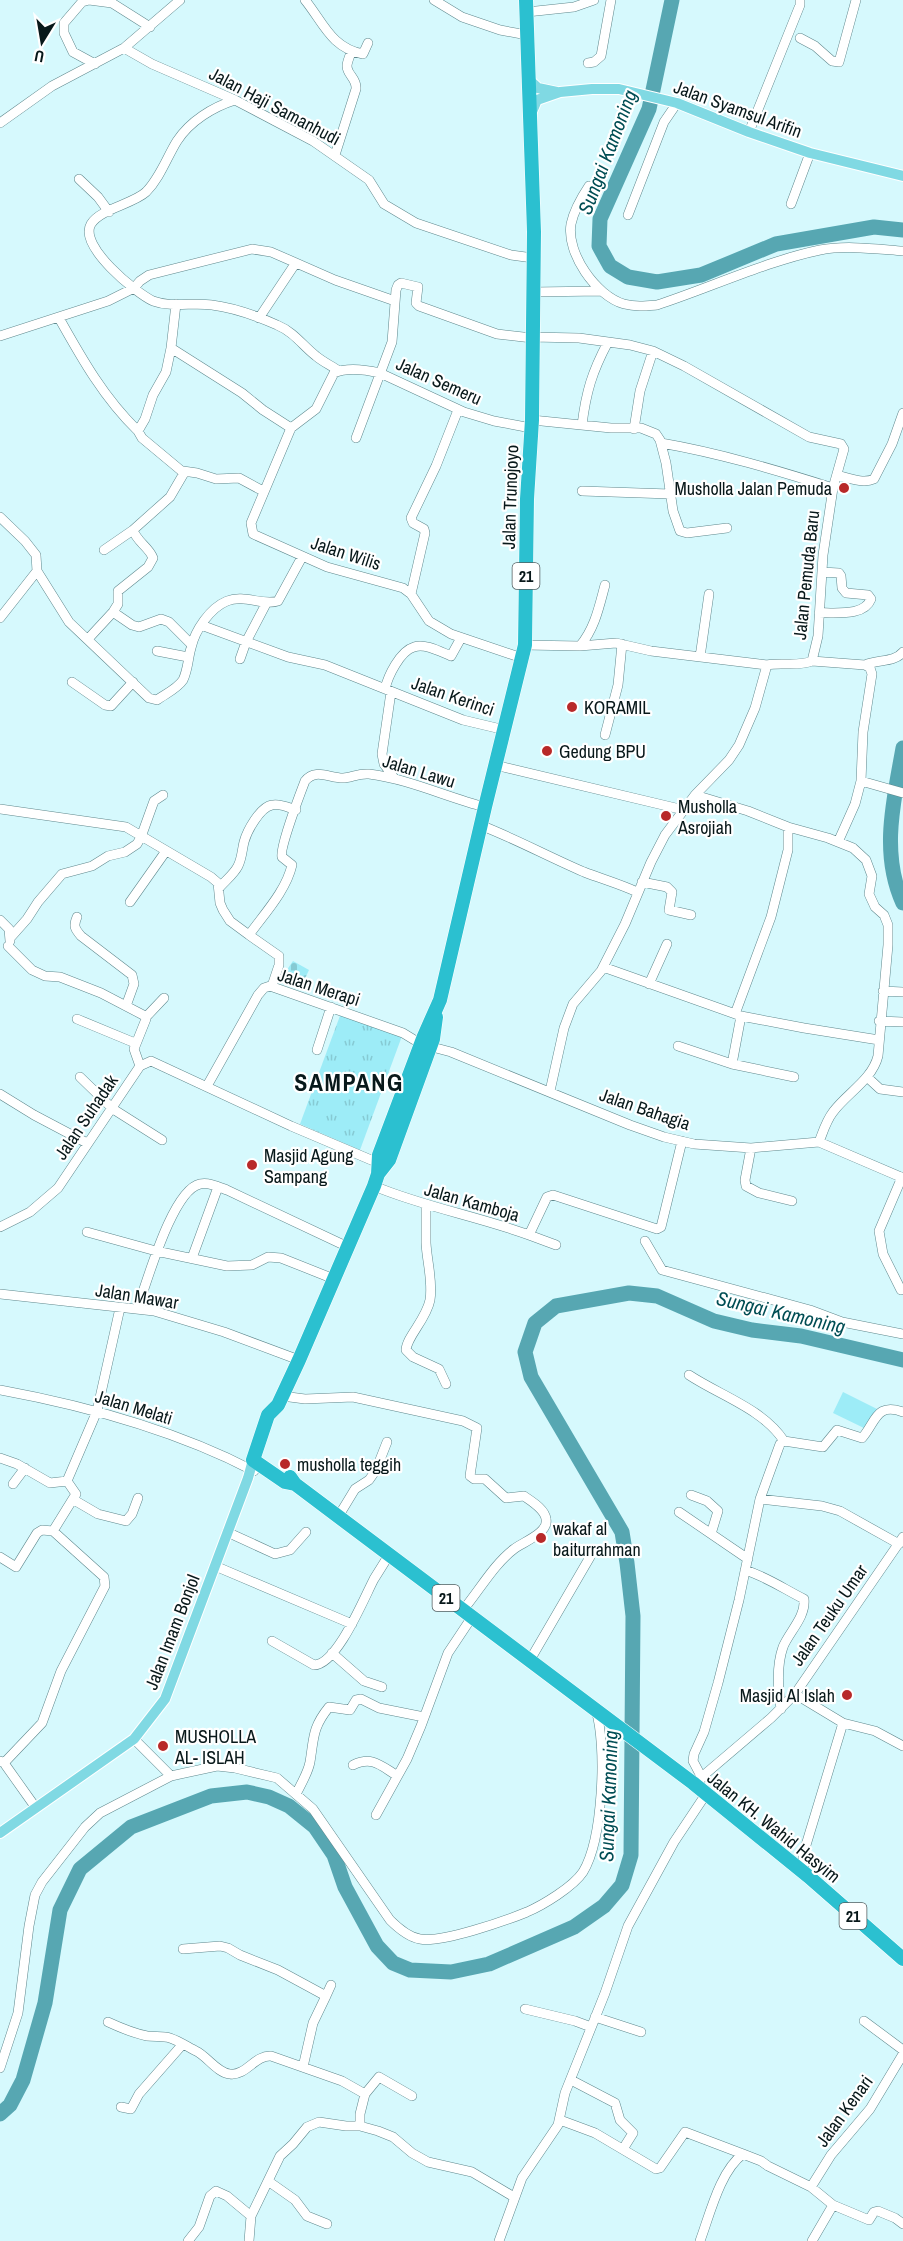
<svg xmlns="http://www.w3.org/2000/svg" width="903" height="2241" viewBox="0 0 903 2241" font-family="'Archivo Narrow',sans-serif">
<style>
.grass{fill:#9decf7}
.cemetery{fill:url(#cemetery-stones)}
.park{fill:url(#park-tufts)}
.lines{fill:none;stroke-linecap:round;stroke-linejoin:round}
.river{stroke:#57a7b2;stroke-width:15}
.minor-casing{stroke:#5f888d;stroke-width:10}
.major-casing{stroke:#fff;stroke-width:12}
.highway-casing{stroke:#fff;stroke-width:15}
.minor{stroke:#fff;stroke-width:9}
.major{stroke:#80d9e3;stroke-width:10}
.highway{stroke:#2bc0d0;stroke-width:14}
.poi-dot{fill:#b82929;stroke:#fff;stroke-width:2}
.labels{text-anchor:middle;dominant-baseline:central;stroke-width:4.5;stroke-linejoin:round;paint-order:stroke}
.shield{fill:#fff;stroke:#525d5f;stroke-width:1.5}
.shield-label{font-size:16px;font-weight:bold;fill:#08181a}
.street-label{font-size:18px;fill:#08181a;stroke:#fff}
.poi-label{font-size:18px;fill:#08181a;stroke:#fff;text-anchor:start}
.water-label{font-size:20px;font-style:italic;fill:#004d54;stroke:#fff}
.district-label{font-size:24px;font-weight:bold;letter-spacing:1.5px;fill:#08181a;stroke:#fff}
</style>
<defs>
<pattern id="cemetery-stones" width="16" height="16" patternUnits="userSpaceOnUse" patternTransform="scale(1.5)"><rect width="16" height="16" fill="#9decf7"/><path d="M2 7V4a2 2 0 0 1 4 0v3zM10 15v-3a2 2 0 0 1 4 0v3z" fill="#86cad3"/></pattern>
<pattern id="park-tufts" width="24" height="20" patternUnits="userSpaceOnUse" patternTransform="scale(1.5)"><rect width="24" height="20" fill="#9decf7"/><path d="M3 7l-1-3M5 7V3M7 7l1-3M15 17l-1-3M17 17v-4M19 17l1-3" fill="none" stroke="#86cad3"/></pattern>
</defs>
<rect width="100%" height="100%" fill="#d6f9fd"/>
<!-- grass -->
<path class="grass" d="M843 1392 877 1409 866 1429 833 1413Z"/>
<!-- cemetery -->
<path class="cemetery" d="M293 961 309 970 300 989 280 980Z"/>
<!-- park -->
<path class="park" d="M341 1013 402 1036 360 1150 300 1124Z"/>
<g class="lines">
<!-- river -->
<path class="river" d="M672 0 649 109 600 219 599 246 610 266 628 277 657 282 701 275 776 244 874 227 903 230
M903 748C894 799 880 853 903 903
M0 2114 10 2105 23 2080 45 2003 60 1910 80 1869 131 1827 211 1796 247 1792 269 1797 289 1806 315 1827 334 1855 345 1887 377 1946 393 1963 410 1970 451 1972 489 1964 574 1927 604 1906 622 1885 631 1855 633 1616 627 1563 622 1532 531 1377 525 1352 535 1323 556 1306 629 1293 657 1296 714 1321 752 1330 801 1336 903 1360"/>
<defs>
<path id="minor" d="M305 0C323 22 331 48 363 54L368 43
M434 0 462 17 500 30 527 35
M527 12 574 7 594 0
M800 38 815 46 832 61 839 62 856 0
M124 48 180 0
M588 63 594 62 601 56 611 0
M95 64 73 52 64 33V23L82 2 89 0 112 3 150 27
M235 100C213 107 190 121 177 141 167 157 160 178 146 192 133 204 100 209 91 224 78 246 136 293 153 301 172 308 193 302 212 305 235 308 257 316 277 325 294 332 303 346 316 356 323 362 332 366 339 371
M0 123 52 86 124 48 152 64 235 100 313 141 369 180 384 204 416 223 511 255 533 258
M749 132 800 5V0
M335 155 356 89C357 78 347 75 347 66 347 62 350 56 351 52
M79 179 98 197 109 212
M589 186C581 198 574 210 571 224 566 253 596 296 624 304 636 307 645 306 657 305 709 288 767 261 820 250 846 245 876 249 903 251
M791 204 810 153
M628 215 664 122 677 103
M533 292 601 291
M176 304 171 348 242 393 263 410 291 428
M59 318C82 359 104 398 138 431
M259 318 295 264
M0 336 108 301 134 288 140 281 149 275 252 249 271 252 335 280 395 301
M532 337 579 338 630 345 653 351 684 366 809 437 841 444 844 449 833 488
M532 420 611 428H641L656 434 660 440 666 463 673 511 680 531 687 533 727 528
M582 425C586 392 592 372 608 342
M634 429 640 391 653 351
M356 438 392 342 396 290 398 285 401 283 418 287 416 303 419 306 497 334 532 338
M183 471 197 473 216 479 239 478 263 491
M837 475C849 478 863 484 874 479L892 444 903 413
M582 491 670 494
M0 517 25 541 36 555 37 571 69 622 149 698 157 700C165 694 177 689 183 680 188 670 188 658 191 648 195 630 210 608 227 601 244 594 263 606 278 601L302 557
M104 550 133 530
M411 594 425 533 424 529 413 523 411 518 436 466 458 410
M113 612 132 625 139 627 161 619 169 622 191 644
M819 613C835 612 864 617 871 599L868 595 846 593 842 588 841 576 839 573 822 572
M0 618 37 571
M201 625 288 657 325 665 463 720 505 730
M88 639 113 612 118 604V591L148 567 153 558C149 547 137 542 133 530L170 497 184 473 142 438 138 431 145 419 153 395 166 372 171 348
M525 645 580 646 616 643 651 651 767 665C782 662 798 667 812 661L818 636 823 555 833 488C776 470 719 453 661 443
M580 646C595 628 599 607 605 585
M157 651 188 657
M700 657 709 594
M522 658 451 634 429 621 411 594 403 588 327 567 253 534 251 523 291 428 316 409 334 373C347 367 367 370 380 373L464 412 494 421 531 428
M240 659 246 642 267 602
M812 661 865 665 870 668 872 674 863 732 861 781 855 804 838 842
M865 665C878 659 894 663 903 652
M72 682 105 705 111 706 133 682
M385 689C388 676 400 651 414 647 425 643 441 652 451 656L461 638
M391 692 382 754 384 764 394 778
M605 735 618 685 622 644
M495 765 684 810
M861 781 903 793
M695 795 748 811 788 827 828 838 853 848 866 860 872 876 869 894 875 907 884 915 888 925V945L878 1056C872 1080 847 1093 833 1112 826 1121 823 1132 819 1142
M0 809 126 827 211 877 218 883 220 903 223 910 230 921 249 935
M480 825C516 839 549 857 584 872 602 879 620 884 637 892
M642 882 667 887 672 892 669 910 691 915
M219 888C226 880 234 874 238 866 242 858 242 850 244 842 247 831 260 807 272 805 280 803 289 808 296 810
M130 902 166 851
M77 917C73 926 75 929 81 936L132 975 134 984 126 1006
M0 920 9 929 10 941
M11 937 27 919 38 902 62 874 92 866 108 856 125 852 137 844 141 837 154 801 163 795
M8 946 32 970 45 976 60 977 101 993 145 1016 146 1019 134 1049 140 1066
M603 967 741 1016 804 1028 879 1040
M649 984 667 944
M272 986 279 965V956L249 935C264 914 286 891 292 865L282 857C279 849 300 794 305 781 315 768 329 778 343 778 351 778 358 773 369 774 409 779 446 797 485 807
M883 991 903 992
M735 1014 771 917 788 850V827
M146 1017 164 998
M77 1019 135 1043
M879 1021 903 1022
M678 1046 732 1064 741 1016
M317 1050 331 1007
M732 1064 794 1077
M80 1077 113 1109 162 1140
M867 1077 880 1089 903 1092
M207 1086 258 995 264 988 270 986 403 1033 421 1044 451 1052 630 1125 664 1137 694 1144 751 1148 819 1142 903 1178
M550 1091 564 1028 573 1004 601 971 625 924 651 862 665 835 695 795 729 760 739 745 755 708 767 665
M0 1094 34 1115 87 1143
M751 1148 745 1180 746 1186 759 1193 792 1201
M374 1186C424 1207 477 1216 529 1235L547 1197 553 1195 657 1229 661 1227 682 1141
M426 1205C426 1218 426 1231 426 1243 427 1262 433 1281 430 1300 426 1320 407 1336 406 1350L413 1357 439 1369 446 1384
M0 1227 30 1212 58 1188 140 1066 151 1061 291 1126 383 1165
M87 1232 156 1251 227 1266 252 1265 268 1257 281 1258 334 1279
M529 1235 556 1245
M645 1241 662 1270 810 1310 842 1322 903 1334
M192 1258 218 1187
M901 1290 883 1254 879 1231 902 1177
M0 1294 154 1311 224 1332 299 1360
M137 1309C147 1283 172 1190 200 1184 209 1182 219 1187 227 1190L348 1247
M689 1375C721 1396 763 1409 784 1441
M0 1390C87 1406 175 1430 254 1471
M282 1396 305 1399 353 1397 463 1421 477 1428 470 1476 474 1479H485L506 1498 524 1496C531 1501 545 1509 546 1519 549 1533 523 1542 514 1549 494 1564 479 1591 463 1610
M0 1458 17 1464 50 1483 67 1481
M67 1481 97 1411 120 1308
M13 1484 25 1468
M691 1495 707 1501 718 1511 711 1534
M760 1499 822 1506 840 1511 899 1544
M74 1500 98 1514 126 1521 132 1514 138 1498
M679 1512 748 1559
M338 1517 355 1489 369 1480 376 1470 387 1442
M227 1532 275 1554 290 1550 306 1532
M0 1557 16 1567 37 1533 42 1530 53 1531 76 1494 67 1481
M215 1566 352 1624
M745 1570C767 1577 784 1589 804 1599 806 1617 789 1632 783 1647 776 1667 778 1689 781 1709
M272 1641 314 1665C337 1665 364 1598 374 1579 379 1571 384 1563 389 1555
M332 1653 364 1681 382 1687
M530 1660 590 1557
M795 1694 843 1723 875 1731 903 1746
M134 1739 171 1776
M0 1761 4 1763 36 1808
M4 1763 42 1723 61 1671 105 1586 104 1577 53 1531
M353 1765C372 1756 380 1765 396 1775
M702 1778 693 1761 694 1754 704 1732 718 1683 739 1600 760 1499 780 1444 784 1441 823 1447 837 1430 862 1438C876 1422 876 1402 903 1412
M697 1781 771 1718 795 1694 903 1537
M296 1794C301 1784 308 1773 310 1762 314 1738 312 1728 329 1707L350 1710 356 1700 361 1699 379 1708 424 1717
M376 1815 407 1759 421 1726 448 1653 472 1617
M804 1873 803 1855 843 1723
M183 1949 220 1946 228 1948 240 1955 278 1970 326 1996 313 2023 303 2067
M326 1996 331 1985
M525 2009 575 2021 591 2027
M595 2017 641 2032
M864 2021 903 2050
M108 2022C121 2028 133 2033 147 2036 155 2037 164 2036 170 2038 179 2041 188 2047 196 2051 207 2056 217 2073 230 2074 246 2076 255 2055 271 2056L342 2081 365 2094 360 2114V2126
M0 2068 18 2013 29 1926 35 1895 42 1882 85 1827 100 1813 171 1776 217 1766 235 1768 277 1778 313 1809 390 1920C398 1928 408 1937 420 1939 442 1943 505 1921 527 1912 543 1905 573 1887 583 1872 603 1839 607 1747 596 1710
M571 2080 615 2103 620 2120 633 2133 623 2149
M365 2094 379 2077 412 2096
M121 2107 131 2109 139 2094 182 2045
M560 2120 595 2133 656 2169 660 2168 685 2132 743 2154
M268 2181 295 2200 307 2216 327 2224
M811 2187 831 2155 870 2109 903 2054
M188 2241 199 2227 210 2196 216 2191 227 2196 251 2216 280 2156 293 2144 307 2127 319 2122 346 2126H360L378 2131 393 2137 412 2153 428 2162 472 2172 514 2197
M249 2241 251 2216
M499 2241 522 2178 558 2125 565 2093 605 1993 628 1926 674 1842 706 1794
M700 2241C710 2214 720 2171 743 2154L761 2161 768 2166 811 2187 833 2205 869 2220 874 2212 878 2211 895 2218 903 2224
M812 2241 833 2205"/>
<path id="major" d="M527 78 538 88 557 92
M531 114 537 100 560 92 592 89H619L677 103 749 132 810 153 903 176
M0 1833 134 1739 165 1699 248 1478 253 1460"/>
<path id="highway" d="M378 1174 389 1160 433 1039 436 1017
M290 1477 295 1484 693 1783 808 1876 903 1959
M295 1484 285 1482 253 1460 268 1415 278 1405 299 1360 374 1186 378 1174 379 1155 424 1036 440 1000 485 807 525 645 527 499 532 420 534 232 526 0"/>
</defs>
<!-- minor casing -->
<use href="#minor" class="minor-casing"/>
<!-- major casing -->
<use href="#major" class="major-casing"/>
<!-- highway casing -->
<use href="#highway" class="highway-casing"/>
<!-- minor -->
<use href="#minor" class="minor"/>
<!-- major -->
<use href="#major" class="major"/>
<!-- highway -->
<use href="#highway" class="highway"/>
</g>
<!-- markers -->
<g class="poi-dot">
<circle cx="844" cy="488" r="6"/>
<circle cx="572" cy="707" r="6"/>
<circle cx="547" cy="751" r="6"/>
<circle cx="666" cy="816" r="6"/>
<circle cx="252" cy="1165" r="6"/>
<circle cx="285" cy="1464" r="6"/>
<circle cx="541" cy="1538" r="6"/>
<circle cx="847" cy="1695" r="6"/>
<circle cx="163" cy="1746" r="6"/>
</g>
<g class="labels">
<!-- shield labels -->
<g class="shield">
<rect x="512.5" y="563" width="27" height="26" rx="4.5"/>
<rect x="432.5" y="1585" width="27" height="26" rx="4.5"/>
<rect x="839.5" y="1903" width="27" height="26" rx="4.5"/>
</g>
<g class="shield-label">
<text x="526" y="576">21</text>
<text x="446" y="1598">21</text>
<text x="853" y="1916">21</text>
</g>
<!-- street labels -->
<g class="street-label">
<text transform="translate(275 106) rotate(28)">Jalan Haji Samanhudi</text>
<text transform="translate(738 109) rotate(20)">Jalan Syamsul Arifin</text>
<text transform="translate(439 381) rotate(24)">Jalan Semeru</text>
<text transform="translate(510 497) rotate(-88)">Jalan Trunojoyo</text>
<text transform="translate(346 553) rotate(18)">Jalan Wilis</text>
<text transform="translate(806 575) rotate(-84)">Jalan Pemuda Baru</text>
<text transform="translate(453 696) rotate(19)">Jalan Kerinci</text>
<text transform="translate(419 771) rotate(17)">Jalan Lawu</text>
<text transform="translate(319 987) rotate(18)">Jalan Merapi</text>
<text transform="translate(645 1109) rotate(19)">Jalan Bahagia</text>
<text transform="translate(86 1117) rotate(-56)">Jalan Suhadak</text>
<text transform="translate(472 1202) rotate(16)">Jalan Kamboja</text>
<text transform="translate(137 1296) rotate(9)">Jalan Mawar</text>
<text transform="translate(134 1407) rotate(17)">Jalan Melati</text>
<text transform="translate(829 1615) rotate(-55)">Jalan Teuku Umar</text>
<text transform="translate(172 1632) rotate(-69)">Jalan Imam Bonjol</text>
<text transform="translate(774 1827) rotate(39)">Jalan KH. Wahid Hasyim</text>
<text transform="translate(844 2111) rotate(-54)">Jalan Kenari</text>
</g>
<!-- poi labels -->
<g class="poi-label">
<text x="832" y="488" text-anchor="end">Musholla Jalan Pemuda</text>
<text x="584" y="707">KORAMIL</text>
<text x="559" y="751">Gedung BPU</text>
<text x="678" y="806">Musholla<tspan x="678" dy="21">Asrojiah</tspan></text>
<text x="264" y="1155">Masjid Agung<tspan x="264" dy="21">Sampang</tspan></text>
<text x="297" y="1464">musholla teggih</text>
<text x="553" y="1528">wakaf al<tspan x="553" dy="21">baiturrahman</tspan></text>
<text x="835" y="1695" text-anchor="end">Masjid Al Islah</text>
<text x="175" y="1736">MUSHOLLA<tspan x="175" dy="21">AL- ISLAH</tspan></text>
</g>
<!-- water labels -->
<g class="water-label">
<text transform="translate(607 152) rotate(-69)">Sungai Kamoning</text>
<text transform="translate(781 1312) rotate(13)">Sungai Kamoning</text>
<text transform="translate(608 1796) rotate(-88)">Sungai Kamoning</text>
</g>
<!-- district labels -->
<g class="district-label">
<text x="349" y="1082">SAMPANG</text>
</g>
</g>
<!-- north arrow -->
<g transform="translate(42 42) rotate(191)" stroke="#ffffff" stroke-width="4.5" paint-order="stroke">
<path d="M0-4.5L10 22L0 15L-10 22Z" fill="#08181a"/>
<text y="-9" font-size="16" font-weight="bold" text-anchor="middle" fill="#08181a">U</text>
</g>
</svg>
